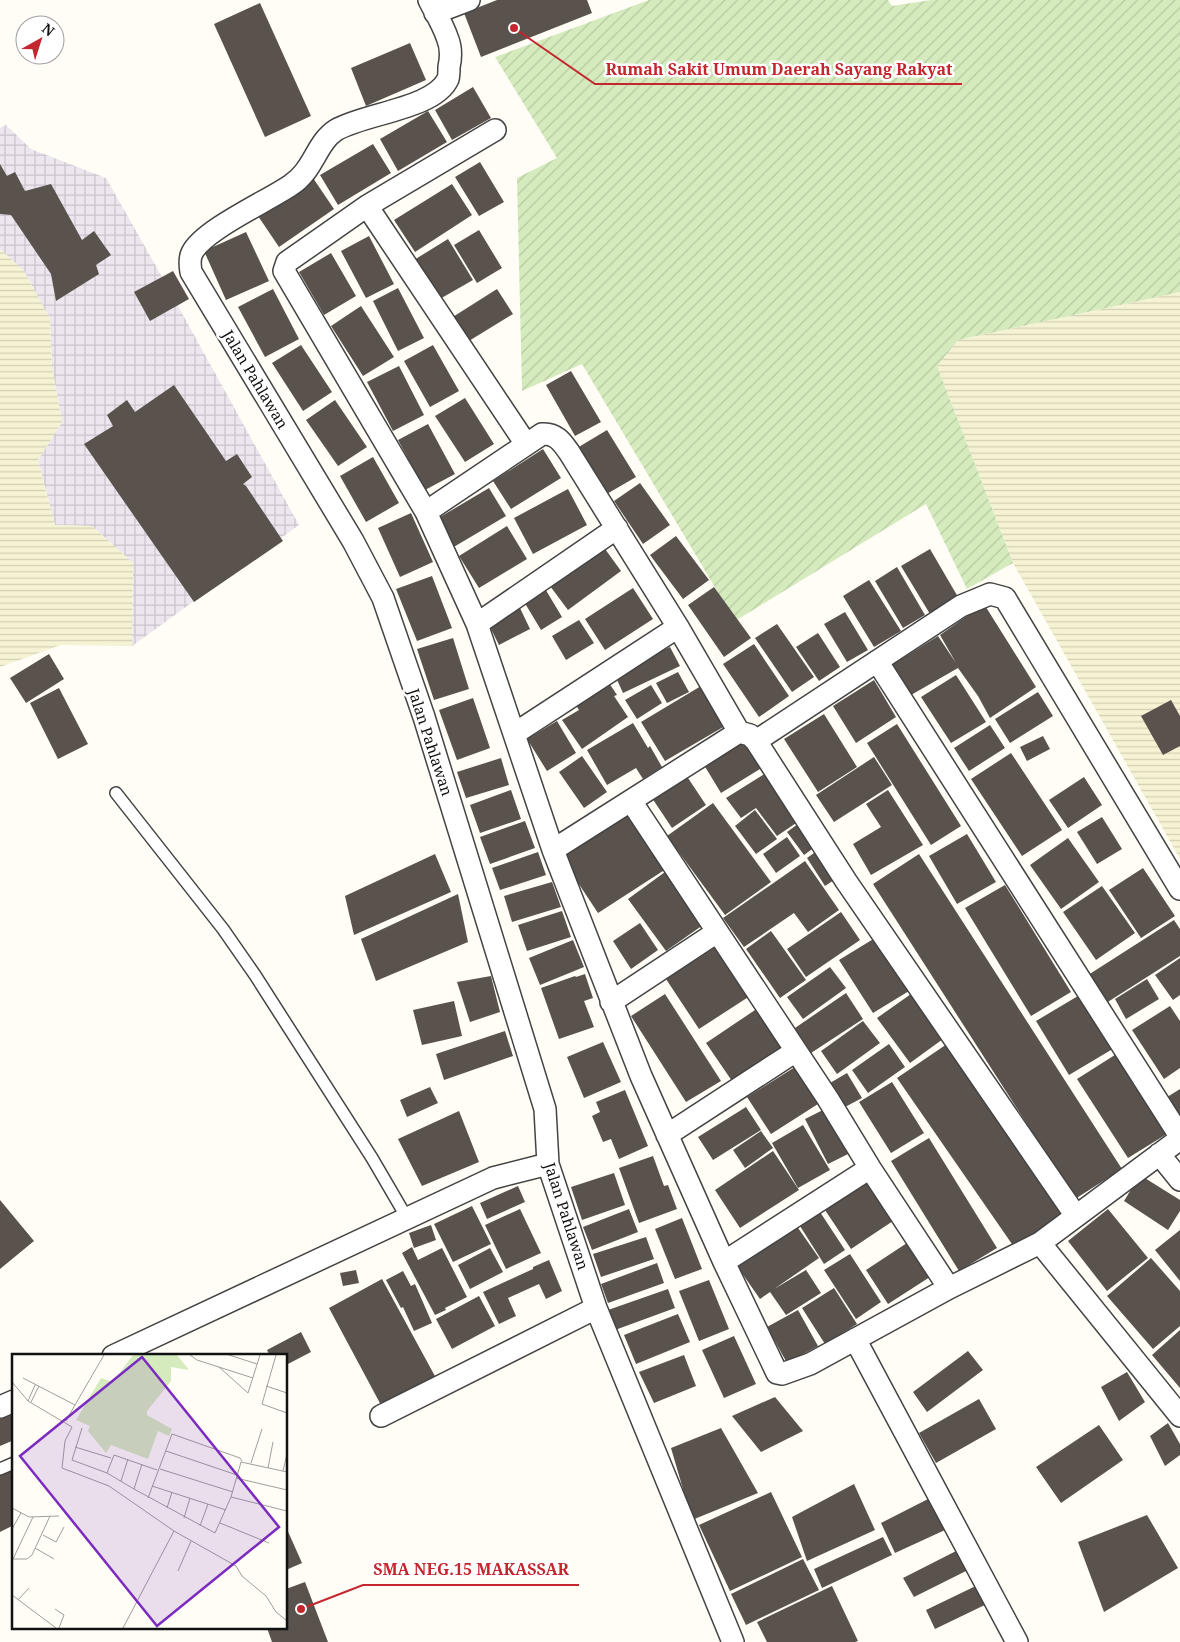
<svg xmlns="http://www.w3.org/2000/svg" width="1180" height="1642" viewBox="0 0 1180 1642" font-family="'Noto Serif',serif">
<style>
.industrial{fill:url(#industrial-grid)}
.farmland{fill:url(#farmland-rules)}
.garden{fill:url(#garden-furrows)}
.building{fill:#5a524d}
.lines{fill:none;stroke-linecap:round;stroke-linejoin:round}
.lane-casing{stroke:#444;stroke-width:14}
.street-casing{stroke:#444;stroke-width:24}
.lane{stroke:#fff;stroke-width:11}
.street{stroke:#fff;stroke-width:21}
.labels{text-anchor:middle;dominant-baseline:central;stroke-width:5;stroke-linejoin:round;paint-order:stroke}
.street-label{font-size:15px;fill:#111;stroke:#fff}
.inset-road{fill:none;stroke:#a09f9a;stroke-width:1}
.view{fill:#7b2cbf;fill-opacity:0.15;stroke:#7b2cbf;stroke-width:2.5}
.inset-edge{fill:none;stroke:#111;stroke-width:2.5}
.leader{fill:none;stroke:#c4262e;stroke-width:2}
.callout-dot{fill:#c4262e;stroke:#fff;stroke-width:2}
.callout-label{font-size:16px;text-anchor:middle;font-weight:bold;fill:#c4262e;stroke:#fff;stroke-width:5;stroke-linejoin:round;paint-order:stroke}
</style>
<defs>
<pattern id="industrial-grid" width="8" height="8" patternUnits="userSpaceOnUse" patternTransform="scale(1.25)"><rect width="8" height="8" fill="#eee6ef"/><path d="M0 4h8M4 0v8" fill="none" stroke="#cbc4cc"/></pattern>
<pattern id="farmland-rules" width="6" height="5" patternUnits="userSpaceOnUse" patternTransform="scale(1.25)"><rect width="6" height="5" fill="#f6f3d4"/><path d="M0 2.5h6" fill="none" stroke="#d2cfb5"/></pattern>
<pattern id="garden-furrows" width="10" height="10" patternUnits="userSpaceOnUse" patternTransform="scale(1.25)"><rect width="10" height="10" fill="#d5ebbd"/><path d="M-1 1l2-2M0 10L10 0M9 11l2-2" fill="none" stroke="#b6c8a1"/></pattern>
</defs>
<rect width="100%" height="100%" fill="#fffdf5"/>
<!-- industrial -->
<path class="industrial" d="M6 125 31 149 106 178 157 268 299 525 132 646 133 563 92 526 55 525 38 460 62 422 52 367 50 319 24 271 0 249V128Z"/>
<!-- farmland -->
<path class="farmland" d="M0 249 24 271 50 319 52 367 62 422 38 460 55 525 92 526 133 563 132 646 61 645 0 667Z
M1180 292V859L1013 563 937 366 958 340Z"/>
<!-- garden -->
<path class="garden" d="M649 0H888L892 6 931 0H1180V292L958 340 937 366 1013 563 967 589 926 504 735 621 582 364 522 391 517 178 557 158 495 57Z"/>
<!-- building -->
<path class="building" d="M497 0H587L592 13 481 57 464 13Z
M260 3 311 116 265 137 214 24Z
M410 43 426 80 366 106 351 68Z
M473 87 491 118 452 140 435 110Z
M428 111 447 142 398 171 380 139Z
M373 144 391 173 338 205 320 175Z
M480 162 504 202 479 216 455 177Z
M0 164 7 176 15 172 25 191 51 184 82 240 94 231 111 255 96 265 99 274 56 301 51 274 11 215 0 214Z
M313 178 334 209 279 247 258 216Z
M452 184 472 215 415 252 394 220Z
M479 230 502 268 477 283 454 245Z
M246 232 269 281 226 300 204 251Z
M369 236 394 284 366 298 341 251Z
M448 239 473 280 438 300 414 260Z
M331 253 356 296 324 315 299 272Z
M173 271 189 299 150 321 134 292Z
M398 288 424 338 398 351 373 301Z
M273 289 299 339 265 357 238 307Z
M497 289 513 314 464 344 448 320Z
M361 306 394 357 363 376 331 326Z
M301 345 332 392 303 411 272 363Z
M433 345 459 391 430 407 404 361Z
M399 366 424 415 393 431 367 382Z
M571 371 601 422 575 436 546 385Z
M174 385 226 461 237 454 252 477 243 484 246 486 283 541 194 602 84 444 113 426 107 415 127 400 135 412Z
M465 398 494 444 465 462 435 416Z
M335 400 367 447 338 466 306 420Z
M428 424 455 474 425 490 398 440Z
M607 430 636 477 605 495 577 448Z
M543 449 561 478 511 509 493 481Z
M373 457 399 503 366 522 340 476Z
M640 483 670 525 643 544 614 501Z
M489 488 506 516 452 548 435 520Z
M568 489 587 525 533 554 514 518Z
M411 513 433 562 400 577 378 528Z
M507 526 527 559 479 588 459 556Z
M676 536 709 580 683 599 650 555Z
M600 542 621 571 568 610 547 582Z
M930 549 958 597 930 614 901 566Z
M897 567 925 615 903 628 875 581Z
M432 576 452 628 417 641 396 589Z
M869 580 901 631 874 647 843 596Z
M544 587 562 617 541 630 523 600Z
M714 587 751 638 724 657 688 605Z
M633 588 653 619 605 650 585 619Z
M984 604 1036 687 990 718 978 696 958 668 911 695 892 665 938 636 956 663 940 635Z
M519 606 530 629 499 645 487 621Z
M845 612 868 650 847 662 824 624Z
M579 620 594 643 566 660 552 636Z
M777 624 814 677 792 692 755 638Z
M818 633 840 667 819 681 796 647Z
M453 638 469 689 434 700 417 649Z
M754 644 789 696 759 717 723 664Z
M670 647 680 666 623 693 614 673Z
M49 654 64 679 26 703 10 678Z
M678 672 689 692 667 703 656 683Z
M956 675 986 722 951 743 921 697Z
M607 680 617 695 614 696 628 717 582 749 562 720 579 710 574 702Z
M874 680 896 717 856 743 833 706Z
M651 685 662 703 637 719 625 700Z
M701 686 725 726 665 761 641 722Z
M59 688 88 744 58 759 30 703Z
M1038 692 1053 716 1010 743 995 719Z
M473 698 490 748 457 760 439 710Z
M1171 700 1180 716V746L1163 755 1141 716Z
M824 714 857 767 818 792 784 739Z
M557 721 576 753 547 771 527 739Z
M633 723 648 748 650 746 662 767 643 779 636 768 607 785 587 750Z
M897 724 961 826 931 845 867 743Z
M990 725 1005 748 969 771 954 748Z
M750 736 768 764 721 793 704 765Z
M1043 736 1050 749 1027 761 1020 747Z
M1011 753 1062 830 1022 856 971 779Z
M582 756 607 792 584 808 559 772Z
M874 757 892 785 834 822 816 795Z
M501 758 509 785 466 798 457 772Z
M769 771 802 819 777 836 756 808 741 818 726 798Z
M686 775 706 805 672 828 652 798Z
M1084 777 1102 805 1068 828 1049 800Z
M511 790 521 819 480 833 470 805Z
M888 790 923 845 871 875 853 844 881 827 866 804Z
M713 803 771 882 725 915 667 836Z
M755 810 777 839 756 854 735 826Z
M630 813 666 869 598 913 561 857Z
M1102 817 1122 849 1097 864 1077 832Z
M525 821 535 848 490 864 480 837Z
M802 821 819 844 804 855 787 832Z
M967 834 996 882 957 904 929 856Z
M787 837 800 856 776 873 763 854Z
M1068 838 1099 882 1061 909 1030 865Z
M821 848 840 876 825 886 807 858Z
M538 852 546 875 500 890 492 868Z
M435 854 451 892 354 935 345 896Z
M919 854 1122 1169 1075 1199 873 884Z
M805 861 839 910 808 932 794 913 744 947 723 918Z
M1143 868 1175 916 1141 938 1109 890Z
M665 872 703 925 666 951 628 899Z
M552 882 561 907 512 922 504 896Z
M1005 885 1071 992 1031 1016 965 908Z
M1102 886 1135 933 1096 960 1063 912Z
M458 894 468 942 376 981 361 939Z
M562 911 571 937 527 951 518 925Z
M841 912 860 940 806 977 787 949Z
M1174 920 1180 929V956L1103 1005 1085 977Z
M640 923 658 950 631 969 613 941Z
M771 931 806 980 780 998 746 949Z
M875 938 909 991 873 1013 839 960Z
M573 940 584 967 540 985 529 958Z
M720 944 753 994 699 1029 666 979Z
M1180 958V995L1173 1000 1155 975Z
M830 967 846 988 803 1019 787 997Z
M585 974 593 998 584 1001 594 1027 559 1039 541 988 575 976 576 977Z
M491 976 500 1012 470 1022 457 982Z
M1147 979 1159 999 1126 1019 1115 999Z
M846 993 863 1019 811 1053 795 1028Z
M1083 993 1116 1047 1069 1075 1036 1021Z
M665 994 721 1081 686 1102 631 1016Z
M911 994 943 1039 910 1063 877 1018Z
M454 1001 462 1036 422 1045 413 1010Z
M761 1006 787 1045 732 1081 706 1043Z
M1170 1006 1180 1021V1068L1164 1079 1132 1030Z
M863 1021 880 1043 837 1074 821 1051Z
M505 1031 513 1056 444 1080 436 1054Z
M603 1042 621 1082 584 1098 567 1057Z
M889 1044 905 1067 868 1093 852 1070Z
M947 1044 1064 1213 1014 1247 897 1078Z
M1118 1053 1170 1132 1128 1158 1077 1079Z
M795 1067 818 1104 771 1134 747 1097Z
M847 1073 862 1098 845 1107 830 1083Z
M892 1082 924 1133 891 1153 859 1102Z
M430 1087 438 1103 407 1117 400 1100Z
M1180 1089V1125L1164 1099Z
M625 1090 648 1146 619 1159 611 1139 603 1142 592 1116 600 1112 596 1102Z
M746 1107 761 1130 713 1160 698 1137Z
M827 1108 850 1153 828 1164 805 1119Z
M459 1111 479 1162 422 1186 398 1139Z
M803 1125 830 1170 798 1188 772 1143Z
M761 1131 773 1148 745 1168 733 1150Z
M929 1138 997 1248 959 1271 891 1161Z
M773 1151 799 1190 740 1228 715 1190Z
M653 1156 664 1186 668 1185 677 1209 639 1223 619 1168Z
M614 1173 625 1205 582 1220 571 1187Z
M1140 1175 1180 1200V1211L1168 1230 1124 1201Z
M869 1180 896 1219 851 1249 825 1210Z
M518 1186 525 1202 487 1219 480 1203Z
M0 1200 34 1241 0 1269Z
M472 1206 491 1244 453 1262 434 1224Z
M520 1209 541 1253 506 1269 485 1225Z
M629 1209 638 1232 592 1250 583 1227Z
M1108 1209 1148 1258 1107 1291 1068 1241Z
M820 1212 845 1250 824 1264 800 1226Z
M682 1218 702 1269 675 1279 655 1229Z
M431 1225 436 1240 414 1248 409 1233Z
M796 1225 819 1258 774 1289 806 1270 821 1293 786 1315 770 1292 760 1299 737 1266Z
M1180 1230V1281L1155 1250Z
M646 1237 654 1259 601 1277 593 1254Z
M910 1241 933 1275 888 1304 866 1270Z
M412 1247 418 1260 442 1248 467 1297 445 1308 446 1310 435 1315 402 1253Z
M490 1248 503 1272 470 1289 458 1265Z
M850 1254 881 1302 856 1319 824 1270Z
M1151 1258 1180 1291V1326L1153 1349 1107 1296Z
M549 1260 562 1291 546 1299 539 1284 508 1298 516 1316 499 1324 483 1292 533 1269V1267Z
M657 1263 664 1283 608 1303 601 1284Z
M356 1270 359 1283 343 1286 340 1273Z
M403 1271 411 1286 415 1284 432 1323 414 1331 403 1307 401 1308 386 1280Z
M382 1279 436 1378 382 1407 329 1308Z
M709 1280 729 1329 699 1341 679 1291Z
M834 1288 857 1324 825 1344 802 1308Z
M668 1289 675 1308 615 1330 608 1310Z
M479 1296 495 1326 452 1349 436 1319Z
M798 1310 818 1346 787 1363 767 1327Z
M678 1314 690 1342 636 1364 624 1335Z
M1180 1330V1388L1152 1355Z
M301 1332 311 1352 286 1365V1356H270L267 1350Z
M734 1336 756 1384 724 1398 702 1350Z
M968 1351 983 1370 927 1412 913 1392Z
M684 1355 696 1386 654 1403 639 1372Z
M1127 1372 1145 1402 1119 1421 1101 1387Z
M775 1397 803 1431 761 1452 732 1416Z
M979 1399 996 1429 936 1463 919 1433Z
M14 1413V1440L0 1446V1419Z
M1168 1423 1180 1444V1455L1165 1466 1150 1436Z
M1099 1425 1123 1460 1061 1503 1036 1467Z
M721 1428 758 1493 692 1520 671 1448Z
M14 1466V1525L0 1532V1473Z
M854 1484 875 1530 807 1561 792 1517Z
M771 1492 802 1557 730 1591 699 1525Z
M930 1498 945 1530 895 1553 881 1523Z
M1147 1515 1178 1568 1104 1612 1078 1542Z
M286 1527 302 1563 286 1570Z
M883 1537 892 1555 822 1588 814 1569Z
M964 1547 974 1567 914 1597 903 1578Z
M803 1559 819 1590 746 1625 731 1594Z
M305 1582 328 1642H272L267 1628H286V1589Z
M984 1582 993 1601 935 1629 926 1610Z
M832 1586 858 1641 855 1642H767L757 1622Z"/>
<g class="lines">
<defs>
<path id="lane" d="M116 793 223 929 255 975 372 1158 407 1218
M0 1469 14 1463"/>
<path id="street" d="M429 0C435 12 443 25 447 37 451 46 451 58 449 67 449 71 449 76 448 79 434 109 365 113 336 130 316 143 314 170 291 185 268 201 203 230 192 253 189 259 190 266 191 272L353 541 383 598 424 717 545 1109 548 1164 596 1308 733 1642
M435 13 469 0
M495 130 367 206 287 262 284 271 426 512 477 624 514 734
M367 206 526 444
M426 512 542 434C556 433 562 442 569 452L678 627 739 732
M477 624 617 528
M678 627 514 734 553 850 641 1076 724 1262 777 1373 782 1374 810 1364 949 1288 1040 1243 1180 1139
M877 661 1180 1136
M756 741 846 881 1076 1216
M631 801 828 1099 870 1168 949 1288
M553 850 739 732 750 735 756 741 961 606 990 594 1005 598 1180 889
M611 1002 717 932
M667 1135 796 1051
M1159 1154 1180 1180
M1040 1243 1180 1416
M724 1262 870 1168
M855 1339 1017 1642
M113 1356 493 1178 548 1164
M0 1407 14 1401
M381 1416 596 1308"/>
</defs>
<!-- lane casing -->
<use href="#lane" class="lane-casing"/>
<!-- street casing -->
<use href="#street" class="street-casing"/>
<!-- lane -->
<use href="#lane" class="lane"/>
<!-- street -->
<use href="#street" class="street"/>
</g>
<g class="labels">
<!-- street labels -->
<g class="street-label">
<text transform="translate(256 379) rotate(59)">Jalan Pahlawan</text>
<text transform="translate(431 742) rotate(72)">Jalan Pahlawan</text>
<text transform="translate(567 1216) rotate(72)">Jalan Pahlawan</text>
</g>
</g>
<!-- overview -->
<g transform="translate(12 1354)">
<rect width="275" height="275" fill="#fffdf5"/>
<path d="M121 1H165L177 16 159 13V27L135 57V61L160 75 157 82 146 77 136 105 99 91 94 99 76 77 78 72 64 66 89 24 101 28Z" fill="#d5ebbd"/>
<path class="inset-road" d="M178 1 185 6 241 24M217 1 245 10M264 1 250 50 275 59M207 13 236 39 248 1M11 24 63 51 54 67M0 28 16 47 60 73 53 87 50 114 97 132 162 177 224 212 230 222 254 242 264 258 275 267M254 32 275 39M16 47 23 31M19 48 27 32M63 51 92 1M70 74 60 106 95 119 122 135M63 93 99 104M154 97 225 121M239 109 250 75M130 110 122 135 203 179 219 143 229 108 275 118M256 114 261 88M148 115 221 138M271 117 275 100M95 119 102 101 145 116M224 124 275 136M109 127 116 105M140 132 214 156M219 143 275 157M136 144 160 80 228 104 230 107M0 154 17 163 47 162M155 154 160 138M172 164 178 144M208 169 257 189M188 172 196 150M0 175 9 159M31 181 44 188 52 173M23 194 42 205M0 205H15L20 201 38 162M1 205 21 163M166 217 179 187M0 241 44 274M6 246 17 234M43 255 52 261 47 274M111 274 162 177"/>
<path class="view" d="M130 3 267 173 145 272 8 102Z"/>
<rect width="275" height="275" class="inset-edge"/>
</g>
<!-- callouts -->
<path class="leader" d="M514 28L595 84H962M301 1609L363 1585H579"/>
<g class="callout-dot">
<circle cx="514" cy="28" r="5"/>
<circle cx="301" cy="1609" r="5"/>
</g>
<g class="callout-label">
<text x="779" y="75">Rumah Sakit Umum Daerah Sayang Rakyat</text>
<text x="471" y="1575">SMA NEG.15 MAKASSAR</text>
</g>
<!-- north arrow -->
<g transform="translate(40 40) rotate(39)"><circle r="24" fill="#ffffff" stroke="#a0a0a0"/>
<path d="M0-4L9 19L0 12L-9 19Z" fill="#c4262e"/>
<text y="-8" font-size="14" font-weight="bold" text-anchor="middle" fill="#111111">N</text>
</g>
</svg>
